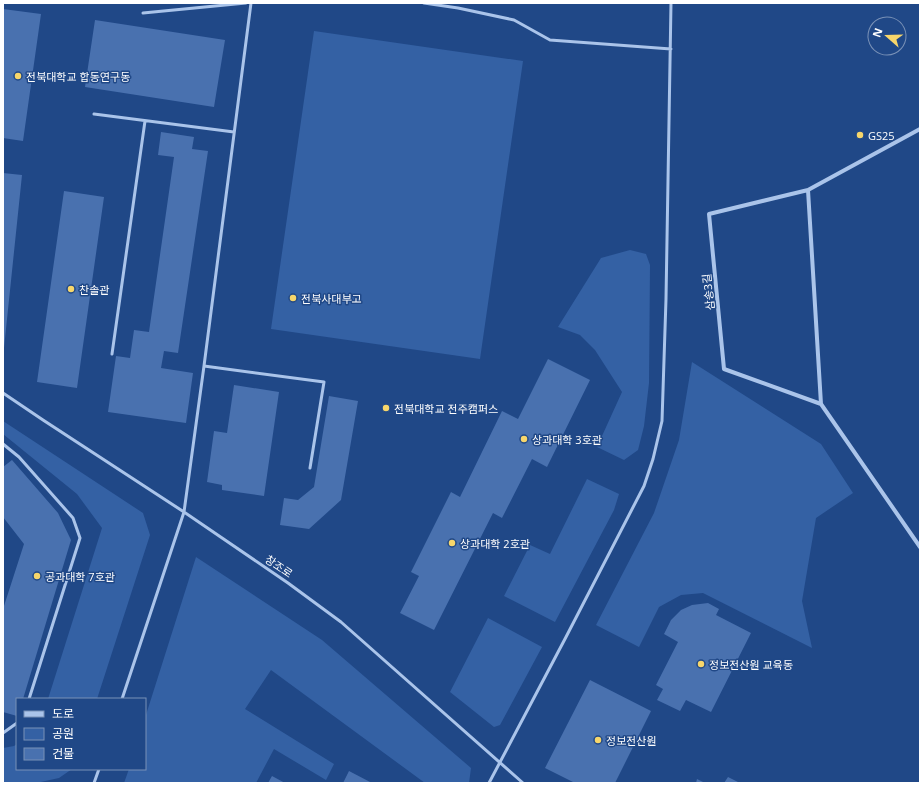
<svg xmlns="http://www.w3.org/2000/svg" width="923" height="786" viewBox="0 0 923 786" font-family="'Open Sans','Noto Sans KR',sans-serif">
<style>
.green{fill:#3461a4}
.building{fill:#4971af}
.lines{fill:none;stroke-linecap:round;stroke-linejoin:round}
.lane{stroke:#aac4ea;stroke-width:3}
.street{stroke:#aac4ea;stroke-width:4}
.poi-dot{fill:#f7d66b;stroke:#204887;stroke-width:1.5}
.labels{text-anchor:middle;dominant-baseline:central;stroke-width:3;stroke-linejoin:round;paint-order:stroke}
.poi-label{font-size:11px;fill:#fff;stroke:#204887;text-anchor:start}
.street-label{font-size:11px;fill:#fff;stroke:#204887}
</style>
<rect width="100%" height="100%" fill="#204887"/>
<!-- green -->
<path class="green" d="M314 31 523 61 480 359 271 329Z
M630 250 646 254 650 265 649 383 644 426 638 450 624 460 597 447 622 392 595 350 580 335 558 327 601 258Z
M692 362 821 444 853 493 816 518 802 601 812 648 703 593 681 595 659 607 639 647 596 625 654 513 679 440Z
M3 421 143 513 150 535 97 699H48L102 528 77 494 3 434Z
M587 479 619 494 614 510 555 622 504 596 530 545 550 554Z
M196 557 322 640 471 768 469 783H425L271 670 245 709 334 764 326 780 274 749 256 783H124L129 769H145V718Z
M488 618 542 647 500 725 494 727 450 692Z
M17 744V769H72L59 778 36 783H3V748L14 746Z"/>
<!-- building -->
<path class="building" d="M3 9 41 14 23 141 3 138Z
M95 20 225 40 214 107 85 87Z
M161 132 194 137 192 149 208 151 178 353 164 351 161 368 193 373 186 423 108 412 116 356 130 358 134 330 149 332 174 157 158 155Z
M3 173 22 175 4 348 3 347Z
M64 191 104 197 77 388 37 382Z
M548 359 590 380 547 467 532 459 502 518 493 513 434 630 400 613 419 576 411 572 451 492 460 497 502 411 518 419Z
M234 385 279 392 264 496 222 490V485L207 482 214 431 227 433Z
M329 396 358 401 341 500 309 529 280 525 284 498 298 500 314 487Z
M12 460 58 513 71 540 23 699H17V716L3 712V609L24 544 3 517V467Z
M708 603 719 609 716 615 751 633 711 712 686 700 680 711 657 700 663 689 656 685 678 642 664 634 671 620 681 610 692 605Z
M590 680 651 711 615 783H575L545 768Z
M349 771 372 783H343Z
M272 776 285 783H268Z
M728 777 740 783H724Z
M697 779 705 783H696Z"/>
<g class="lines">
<!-- lane -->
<path class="lane" d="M424 3 458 8 514 20 550 40 671 49
M143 13 246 3
M94 114 234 132
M112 354 145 121
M204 366 324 382 310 468
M3 393 43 420 184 512 288 583 341 622 523 783
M3 444 19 457 73 518 80 538 29 699
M122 699 184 512 204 366 251 3
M3 733 17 723
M94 783 99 769
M489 783 566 637 644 486 653 459 662 421 666 299 671 3"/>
<!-- street -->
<path class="street" d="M920 129 808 190 821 404 920 547
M808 190 709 214 724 369 821 404"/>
</g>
<!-- markers -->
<g class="poi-dot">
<circle cx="18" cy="76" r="4"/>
<circle cx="860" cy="135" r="4"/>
<circle cx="71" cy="289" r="4"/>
<circle cx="293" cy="298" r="4"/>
<circle cx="386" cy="408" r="4"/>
<circle cx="524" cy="439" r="4"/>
<circle cx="452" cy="543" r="4"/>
<circle cx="37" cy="576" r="4"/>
<circle cx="701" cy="664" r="4"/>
<circle cx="598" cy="740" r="4"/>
</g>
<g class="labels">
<!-- poi labels -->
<g class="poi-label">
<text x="26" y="76">전북대학교 합동연구동</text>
<text x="868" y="135">GS25</text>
<text x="79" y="289">찬솔관</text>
<text x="301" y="298">전북사대부고</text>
<text x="394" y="408">전북대학교 전주캠퍼스</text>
<text x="532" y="439">상과대학 3호관</text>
<text x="460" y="543">상과대학 2호관</text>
<text x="45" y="576">공과대학 7호관</text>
<text x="709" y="664">정보전산원 교육동</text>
<text x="606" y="740">정보전산원</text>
</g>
<!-- street labels -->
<g class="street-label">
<text transform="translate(708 292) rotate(-96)">삼송3길</text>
<text transform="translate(279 566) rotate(34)">창조로</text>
</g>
</g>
<!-- border -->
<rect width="923" height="786" fill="none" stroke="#ffffff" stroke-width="8"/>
<!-- legend -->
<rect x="16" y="698" width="130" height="72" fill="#204887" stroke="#7991b7"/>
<rect x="24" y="711" width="20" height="6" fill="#aac4ea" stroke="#7991b7"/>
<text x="52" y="718" font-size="12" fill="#ffffff">도로</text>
<rect x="24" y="728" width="20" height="12" fill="#3461a4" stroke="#7991b7"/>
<text x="52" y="738" font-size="12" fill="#ffffff">공원</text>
<rect x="24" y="748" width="20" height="12" fill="#4971af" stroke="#7991b7"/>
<text x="52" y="758" font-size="12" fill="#ffffff">건물</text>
<!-- north arrow -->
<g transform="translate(887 36) rotate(290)"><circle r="19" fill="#204887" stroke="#7991b7"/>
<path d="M0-3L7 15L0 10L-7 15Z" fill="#f7d66b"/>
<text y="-6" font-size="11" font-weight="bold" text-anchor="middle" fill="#ffffff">N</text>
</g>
</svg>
